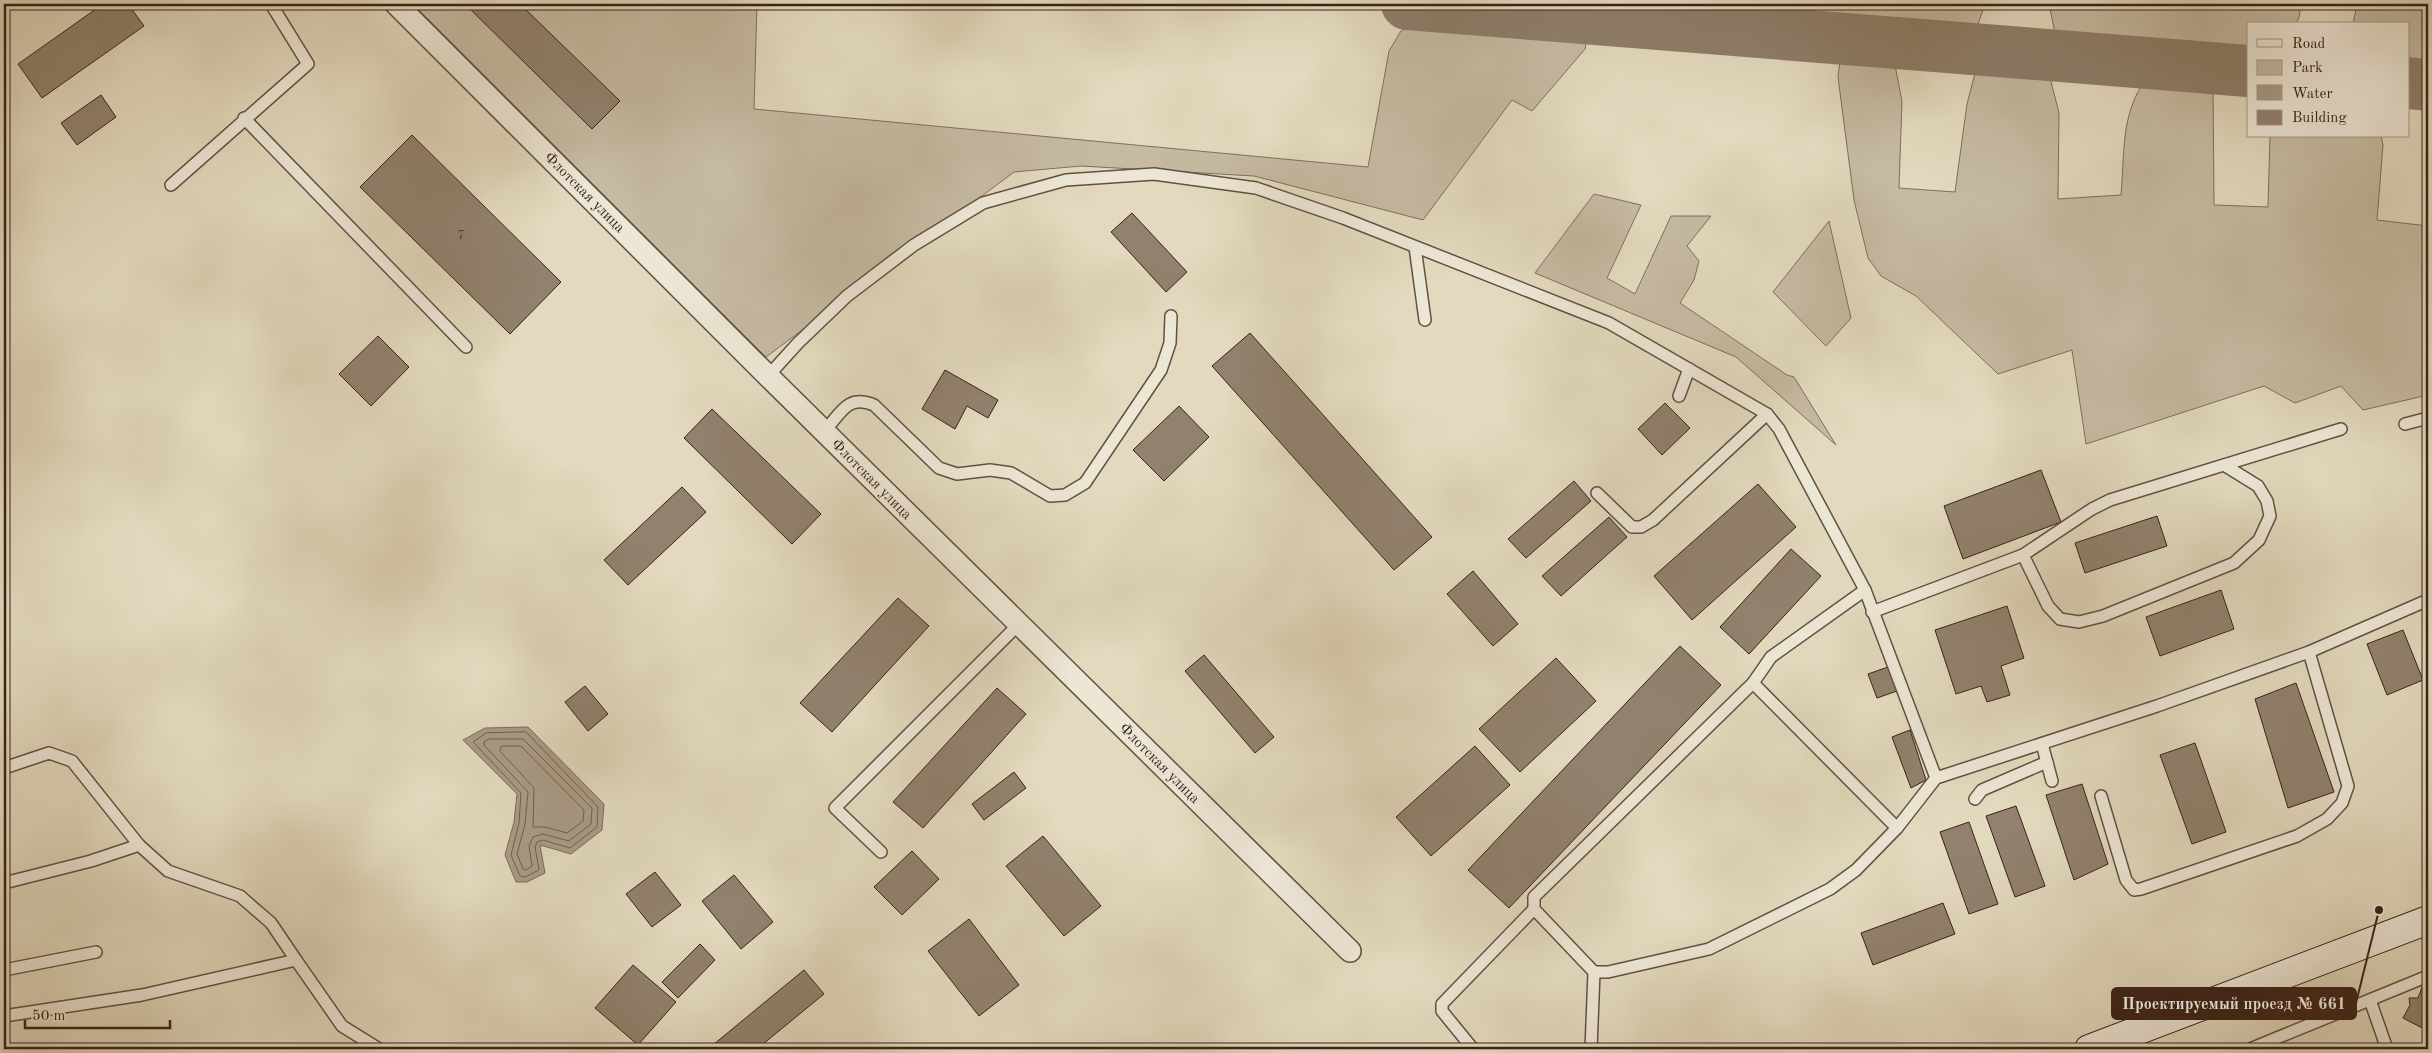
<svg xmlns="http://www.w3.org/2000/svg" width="2432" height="1053" font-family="'Old Standard TT',serif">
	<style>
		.green { fill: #c5baa2; stroke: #7f6e5d }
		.water { fill: #a99b86; stroke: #7c6b5a }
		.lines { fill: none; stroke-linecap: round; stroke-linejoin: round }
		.shore { stroke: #715e4f; stroke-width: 1 }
		.taxiway { stroke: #8e7e6b; stroke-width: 52 }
		.building { fill: #91816e; stroke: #392218 }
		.lane-casing { stroke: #635042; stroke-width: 14 }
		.street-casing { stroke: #635042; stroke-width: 24 }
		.secondary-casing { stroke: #392218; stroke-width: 30 }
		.lane { stroke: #ece6d5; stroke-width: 11 }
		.street { stroke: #ece6d5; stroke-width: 21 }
		.secondary { stroke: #ece6d5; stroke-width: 28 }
		.labels { text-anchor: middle; stroke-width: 4; stroke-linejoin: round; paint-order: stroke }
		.number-label { font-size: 12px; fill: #4f3a2e }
		.street-label { font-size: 15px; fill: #392218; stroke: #ece6d5 }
		.leader { fill: none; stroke: #392218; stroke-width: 2 }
		.callout-dot { fill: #392218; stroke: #ece6d5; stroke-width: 2 }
		.callout { fill: #392218; stroke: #392218; stroke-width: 2 }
		.callout-label { font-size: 16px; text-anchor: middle; font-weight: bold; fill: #fff }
	</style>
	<rect width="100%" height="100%" fill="#e2d9be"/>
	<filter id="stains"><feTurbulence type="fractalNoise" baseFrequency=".004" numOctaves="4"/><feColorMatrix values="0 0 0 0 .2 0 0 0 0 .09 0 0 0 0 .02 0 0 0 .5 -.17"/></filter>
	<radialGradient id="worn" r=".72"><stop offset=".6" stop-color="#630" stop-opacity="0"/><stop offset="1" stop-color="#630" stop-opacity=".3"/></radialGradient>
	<g class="green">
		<path d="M 413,4 L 757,4 L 754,109 L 1368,167 L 1389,51 L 1401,31 L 1418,21 L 1581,34 L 1587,40 L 1585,49 L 1532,111 L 1512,100 L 1423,220 L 1254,176 L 1081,166 L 1014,172 L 766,357 Z"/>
		<path d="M 1767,4 L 1985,4 L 1977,27 L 1770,9 Z"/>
		<path d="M 2049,4 L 2301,4 L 2299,18 L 2295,24 L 2248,24 L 2248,48 L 2055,33 Z"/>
		<path d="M 2357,4 L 2428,4 L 2428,62 L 2408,60 L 2408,24 L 2353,24 Z"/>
		<path d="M 1855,55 L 1894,60 L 1902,101 L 1899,188 L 1955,192 L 1967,104 L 1977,66 L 2048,70 L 2059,113 L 2058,199 L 2121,195 C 2125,153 2120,115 2146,79 L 2213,85 L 2214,205 L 2268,207 L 2270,136 L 2381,136 L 2383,145 L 2377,220 L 2428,226 L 2428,395 L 2363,410 L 2341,386 L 2295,403 L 2264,386 L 2086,444 L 2072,350 L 1998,374 L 1916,296 L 1881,276 L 1868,258 L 1854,200 L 1838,77 L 1840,60 Z"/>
		<path d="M 1594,194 L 1641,205 L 1607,278 L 1635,294 L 1671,216 L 1711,216 L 1687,246 L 1699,261 L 1694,280 L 1680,303 L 1787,375 L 1794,377 L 1836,445 L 1736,357 L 1535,273 Z"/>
		<path d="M 1829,221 L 1851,318 L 1826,346 L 1773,292 Z"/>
	</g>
	<path class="water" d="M 528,727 L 604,804 L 602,830 L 571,854 L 540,845 L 545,873 L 527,882 L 516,882 L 505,855 L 514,822 L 517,794 L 463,740 L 485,728 Z"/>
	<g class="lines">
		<g class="shore">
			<path d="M 526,732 L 598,807 L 597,827 L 570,848 L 543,840 L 537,842 L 535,847 L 539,870 L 525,877 L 520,876 L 511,855 L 519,823 L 521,793 L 473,742 L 486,733 Z"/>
			<path d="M 489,739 L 523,739 L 592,808 L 591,824 L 569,841 L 543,834 L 533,837 L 529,846 L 532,866 L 526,870 L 523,869 L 517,854 L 525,824 L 528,792 L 484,745 L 484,742 Z"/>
			<path d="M 502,746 L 521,746 L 584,810 L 583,821 L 567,833 L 545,827 L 533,827 L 534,788 L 500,751 Z"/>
		</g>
		<g class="taxiway">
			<path d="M 1407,4 L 2248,71"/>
			<path d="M 2408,83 L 2428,85"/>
		</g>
	</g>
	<g class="building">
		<path d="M 103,4 L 128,4 L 144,26 L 42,98 L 18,64 Z"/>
		<path d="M 465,4 L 520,4 L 620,101 L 592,129 Z"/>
		<path d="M 101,95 L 116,117 L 77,145 L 61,123 Z"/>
		<path d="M 412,135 L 561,282 L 510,334 L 360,187 Z"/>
		<path d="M 1132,213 L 1187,272 L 1166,292 L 1111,232 Z"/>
		<path d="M 1250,333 L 1432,537 L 1394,570 L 1212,366 Z"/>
		<path d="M 378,336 L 409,367 L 371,406 L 339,374 Z"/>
		<path d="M 945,370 L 998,400 L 988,418 L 967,406 L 955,429 L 922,409 Z"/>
		<path d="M 1665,403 L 1690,428 L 1662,455 L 1638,429 Z"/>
		<path d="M 1179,406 L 1209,437 L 1164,481 L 1133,450 Z"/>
		<path d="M 712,409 L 821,514 L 792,544 L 684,438 Z"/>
		<path d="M 2041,470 L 2061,522 L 1963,559 L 1944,506 Z"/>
		<path d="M 1574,481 L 1591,501 L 1526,558 L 1508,539 Z"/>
		<path d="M 1758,484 L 1796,527 L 1692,620 L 1654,576 Z"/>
		<path d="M 682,487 L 706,512 L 628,585 L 604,560 Z"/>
		<path d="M 2157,516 L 2167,546 L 2085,573 L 2075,543 Z"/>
		<path d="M 1609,517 L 1627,537 L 1561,596 L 1542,576 Z"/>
		<path d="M 1791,549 L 1821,576 L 1749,654 L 1720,627 Z"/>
		<path d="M 1473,571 L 1518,624 L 1493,646 L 1447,594 Z"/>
		<path d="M 2221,590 L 2234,629 L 2160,656 L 2146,617 Z"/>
		<path d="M 898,598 L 929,626 L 832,732 L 800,703 Z"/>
		<path d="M 2007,606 L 2024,658 L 2001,666 L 2010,695 L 1987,702 L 1981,686 L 1956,694 L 1935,630 Z"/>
		<path d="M 2403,630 L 2423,680 L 2387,695 L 2367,644 Z"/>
		<path d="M 1680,646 L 1721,685 L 1509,908 L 1468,870 Z"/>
		<path d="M 1204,655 L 1274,737 L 1255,753 L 1185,671 Z"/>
		<path d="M 1556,658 L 1596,701 L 1520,772 L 1479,729 Z"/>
		<path d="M 1888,667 L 1897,691 L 1877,698 L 1868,674 Z"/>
		<path d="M 2296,683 L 2334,792 L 2288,808 L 2255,699 Z"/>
		<path d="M 585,686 L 608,714 L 588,731 L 565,702 Z"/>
		<path d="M 997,688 L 1026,714 L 923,828 L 893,802 Z"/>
		<path d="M 1910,730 L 1926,780 L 1911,788 L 1892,737 Z"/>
		<path d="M 2195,743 L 2226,832 L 2192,844 L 2160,755 Z"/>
		<path d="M 1475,746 L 1510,785 L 1431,856 L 1396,817 Z"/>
		<path d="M 1014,772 L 1026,788 L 984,820 L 972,804 Z"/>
		<path d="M 2082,784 L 2108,864 L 2074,880 L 2046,795 Z"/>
		<path d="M 2016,806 L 2045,886 L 2015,897 L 1986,816 Z"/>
		<path d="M 1969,822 L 1998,904 L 1969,914 L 1940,832 Z"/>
		<path d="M 1043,836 L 1101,906 L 1064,936 L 1006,866 Z"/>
		<path d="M 912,851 L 939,879 L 902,915 L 874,887 Z"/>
		<path d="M 655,872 L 681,905 L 652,927 L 626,894 Z"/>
		<path d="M 734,875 L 773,922 L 741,949 L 702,901 Z"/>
		<path d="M 1943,903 L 1955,934 L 1873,965 L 1861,933 Z"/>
		<path d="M 969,919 L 1019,985 L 979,1016 L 928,951 Z"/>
		<path d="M 700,944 L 715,960 L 678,998 L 662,982 Z"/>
		<path d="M 633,965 L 676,1002 L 638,1045 L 595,1008 Z"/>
		<path d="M 804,970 L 824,994 L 757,1049 L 708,1049 Z"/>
		<path d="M 2428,983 L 2428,1031 L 2403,1018 L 2410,1005 L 2409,998 L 2418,998 L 2423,985 Z"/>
	</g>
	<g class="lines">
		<defs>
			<g id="lane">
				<path d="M 244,118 L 466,347"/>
				<path d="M 171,185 L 308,64 L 271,4"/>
				<path d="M 1415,247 L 1425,320"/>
				<path d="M 768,376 L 798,343 L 847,296 L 914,245 L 983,203 L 1066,180 L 1154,174 L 1256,188 L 1343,218 L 1609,323 L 1767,414 L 1779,429 L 1865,590 L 1936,778"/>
				<path d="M 1679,396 L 1689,369"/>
				<path d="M 2405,424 L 2428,418"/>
				<path d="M 824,432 C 841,413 847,394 874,405 L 939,468 L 957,474 L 990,470 L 1011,473 L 1050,496 L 1065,495 L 1085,483 L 1161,370 L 1170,343 L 1171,316"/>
				<path d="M 1597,493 L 1632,527 L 1641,527 L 1653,520 L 1767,414"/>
				<path d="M 2023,555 L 2048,606 L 2060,619 L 2079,622 L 2103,616 L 2234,563 L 2259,540 L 2270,516 L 2267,501 L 2258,486 L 2224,465"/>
				<path d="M 1865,590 L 1771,657 L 1753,683 L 1534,897 L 1534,909 L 1594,972 L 1608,972 L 1709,949 L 1830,889 L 1856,870 L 1897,828 L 1936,778 L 2157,706 L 2309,652 L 2428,600"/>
				<path d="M 1872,612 L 2023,555 L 2092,509 L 2110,500 L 2341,429"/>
				<path d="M 1753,683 L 1897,828"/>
				<path d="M 2042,744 L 2052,781"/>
				<path d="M 4,768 L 49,753 L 72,761 L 139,845 L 168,871 L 240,896 L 271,923 L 296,960"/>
				<path d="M 2101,796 L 2126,880 L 2134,890 L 2141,889 L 2297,836 L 2327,819 L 2342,803 L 2348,786 L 2309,652"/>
				<path d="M 1975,799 L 1982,790 L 2047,762"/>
				<path d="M 881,852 L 835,808 L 1019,624"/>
				<path d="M 4,883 L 91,861 L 139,845"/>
				<path d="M 4,970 L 96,952"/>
				<path d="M 2370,1000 L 2387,1049"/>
				<path d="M 4,1016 L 142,995 L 296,960 L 342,1026 L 379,1049"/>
				<path d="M 1473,1049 L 1442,1011 L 1442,1004 L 1534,909"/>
				<path d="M 1591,1049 L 1594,972"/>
				<path d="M 2250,1049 L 2428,976"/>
			</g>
			<path id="street" d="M 396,4 L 768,376 L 1350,951"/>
			<path id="secondary" d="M 2089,1049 L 2428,920"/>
		</defs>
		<use href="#lane" class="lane-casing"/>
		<use href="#street" class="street-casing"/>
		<use href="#secondary" class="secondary-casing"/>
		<use href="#lane" class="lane"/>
		<use href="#street" class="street"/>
		<use href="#secondary" class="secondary"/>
	</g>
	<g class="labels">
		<g class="number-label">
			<text x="461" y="239">7</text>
		</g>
		<g class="street-label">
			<text transform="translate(585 192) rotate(45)" y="5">Флотская улица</text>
			<text transform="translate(872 479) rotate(45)" y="5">Флотская улица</text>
			<text transform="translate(1160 763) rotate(45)" y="5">Флотская улица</text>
		</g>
	</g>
	<path class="leader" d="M2379 910L2356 1003"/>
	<circle class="callout-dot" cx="2379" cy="910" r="5"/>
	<rect class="callout" x="2112" y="988" width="244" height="31" rx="5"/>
	<g class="callout-label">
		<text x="2234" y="1009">Проектируемый проезд № 661</text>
	</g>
	<rect width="2432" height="1053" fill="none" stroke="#e2d9be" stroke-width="20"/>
	<rect x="5" y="5" width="2422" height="1043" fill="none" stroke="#392218" stroke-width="2.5"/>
	<rect x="10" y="10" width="2412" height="1033" fill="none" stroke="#392218"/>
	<rect x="2247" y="22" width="162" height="115" fill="#ece6d5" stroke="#a49889"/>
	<rect x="2257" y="39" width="25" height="8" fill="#ece6d5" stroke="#a49889"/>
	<text x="2292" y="48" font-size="15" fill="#392218">Road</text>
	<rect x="2257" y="60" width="25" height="15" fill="#c5baa2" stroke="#a49889"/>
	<text x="2292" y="72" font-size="15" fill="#392218">Park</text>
	<rect x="2257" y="85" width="25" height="15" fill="#a99b86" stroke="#a49889"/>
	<text x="2292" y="98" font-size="15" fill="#392218">Water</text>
	<rect x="2257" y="110" width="25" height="15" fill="#91816e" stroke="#a49889"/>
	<text x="2292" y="122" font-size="15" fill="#392218">Building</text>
	<path d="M25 1020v8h145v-8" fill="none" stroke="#392218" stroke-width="2.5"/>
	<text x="32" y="1020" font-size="15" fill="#392218" stroke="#ece6d5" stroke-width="4" paint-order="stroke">50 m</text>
	<rect width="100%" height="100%" filter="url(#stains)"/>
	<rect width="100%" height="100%" fill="url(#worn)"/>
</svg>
